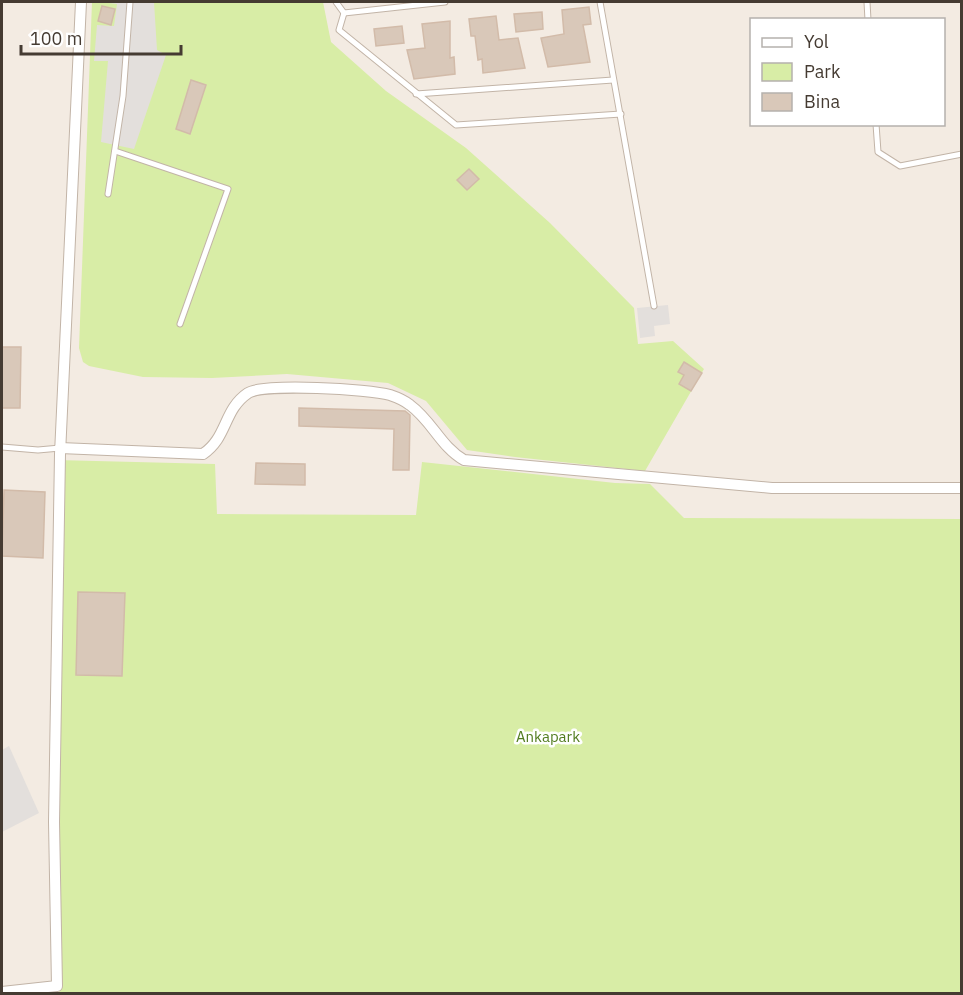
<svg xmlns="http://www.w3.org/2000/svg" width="963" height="995" font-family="'IBM Plex Sans',sans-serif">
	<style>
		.green { fill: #d8eda6 }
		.parking { fill: #e3dfdc }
		.building { fill: #d9c8b9; stroke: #d2bba9; stroke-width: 1.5 }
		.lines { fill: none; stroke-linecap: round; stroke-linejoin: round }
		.lane-casing { stroke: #c2b4a7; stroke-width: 7 }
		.street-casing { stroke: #c2b4a7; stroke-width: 12 }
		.lane { stroke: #fff; stroke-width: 5 }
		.street { stroke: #fff; stroke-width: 10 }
		.labels { text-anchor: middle; stroke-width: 5; stroke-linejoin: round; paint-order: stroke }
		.park-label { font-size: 15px; fill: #527d20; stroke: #fff }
	</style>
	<rect width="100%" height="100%" fill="#f3ebe2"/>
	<g class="green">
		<path d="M 92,2 L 323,2 L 331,42 L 386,91 L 466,148 L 550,223 L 634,308 L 638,344 L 673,341 L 704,369 L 645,471 L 515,457 L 467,450 L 426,401 L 388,383 L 287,374 L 212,378 L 143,377 L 89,366 L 83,362 L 79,348 Z"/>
		<path d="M 56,460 L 215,464 L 217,514 L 416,515 L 422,462 L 615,483 L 650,484 L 684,518 L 961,519 L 961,993 L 59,993 L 62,959 L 54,634 Z"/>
	</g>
	<g class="parking">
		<path d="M 101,2 L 154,2 L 157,50 L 166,55 L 134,149 L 101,142 L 108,61 L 94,61 L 97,25 L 114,26 L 117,4 Z"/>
		<path d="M 668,305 L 670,324 L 654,326 L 655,336 L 640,338 L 637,308 Z"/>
		<path d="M 9,746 L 39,813 L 2,832 L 2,750 Z"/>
	</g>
	<g class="building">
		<path d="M 102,6 L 115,9 L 111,25 L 98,21 Z"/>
		<path d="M 589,7 L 591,24 L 583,25 L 590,62 L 548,67 L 541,38 L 564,34 L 562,10 Z"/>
		<path d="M 542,12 L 543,29 L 516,32 L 514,14 Z"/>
		<path d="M 496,16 L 499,40 L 518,38 L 525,68 L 483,73 L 482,59 L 478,60 L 475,36 L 471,36 L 469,19 Z"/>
		<path d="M 450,21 L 450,58 L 454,57 L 455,74 L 414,79 L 407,50 L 425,48 L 422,24 Z"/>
		<path d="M 402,26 L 404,43 L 376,46 L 374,29 Z"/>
		<path d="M 191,80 L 206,85 L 190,134 L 176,129 Z"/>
		<path d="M 469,169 L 479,179 L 467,190 L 457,180 Z"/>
		<path d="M 2,347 L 21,347 L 20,408 L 2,408 Z"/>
		<path d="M 684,362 L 702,373 L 691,391 L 679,384 L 684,375 L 678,372 Z"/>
		<path d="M 299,408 L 405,411 L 410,415 L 409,470 L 393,470 L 394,429 L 299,426 Z"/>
		<path d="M 256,463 L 305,464 L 305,485 L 255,484 Z"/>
		<path d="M 4,490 L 45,492 L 43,558 L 2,556 Z"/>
		<path d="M 78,592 L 125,593 L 122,676 L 76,675 Z"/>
	</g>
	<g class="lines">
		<defs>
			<g id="lane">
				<path d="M 336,2 L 344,13"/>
				<path d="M 600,2 L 654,306"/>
				<path d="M 867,2 L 868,20"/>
				<path d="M 344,13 L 339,30 L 456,125 L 621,114"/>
				<path d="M 344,13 L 445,2"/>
				<path d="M 416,94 L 613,80"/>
				<path d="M 876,124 L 878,152 L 900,166 L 962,154"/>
				<path d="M 115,151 L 228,189 L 180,324"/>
				<path d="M 108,194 L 123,96 L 130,2"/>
				<path d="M 2,447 L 38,450 L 60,448"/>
			</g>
			<g id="street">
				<path d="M 60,448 L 203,454 C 228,437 223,410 248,393 C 264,383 369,389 390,395 C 396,397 405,401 410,405 C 432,421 441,447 464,460 L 772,488 L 962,488"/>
				<path d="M 2,992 L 57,986 L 54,822 L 60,454 L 81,2"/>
			</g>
		</defs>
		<use href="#lane" class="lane-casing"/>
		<use href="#street" class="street-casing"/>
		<use href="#lane" class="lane"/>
		<use href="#street" class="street"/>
	</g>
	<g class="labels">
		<g class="park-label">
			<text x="548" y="742">Ankapark</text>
		</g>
	</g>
	<rect width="963" height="995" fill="none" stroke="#453b32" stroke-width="6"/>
	<rect x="750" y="18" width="195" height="108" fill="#ffffff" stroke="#b5b1ad" stroke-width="1.5"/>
	<rect x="762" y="38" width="30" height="9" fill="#ffffff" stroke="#b5b1ad" stroke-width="1.5"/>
	<text x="804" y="48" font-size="18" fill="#453b32">Yol</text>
	<rect x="762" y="63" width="30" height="18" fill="#d8eda6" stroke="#b5b1ad" stroke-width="1.5"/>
	<text x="804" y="78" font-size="18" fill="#453b32">Park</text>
	<rect x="762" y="93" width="30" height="18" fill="#d9c8b9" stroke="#b5b1ad" stroke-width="1.5"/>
	<text x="804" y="108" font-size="18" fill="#453b32">Bina</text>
	<path d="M21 45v9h160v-9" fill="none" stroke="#453b32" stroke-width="3"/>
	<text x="30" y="45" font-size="18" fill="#453b32" stroke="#ffffff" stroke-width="4.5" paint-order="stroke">100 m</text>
</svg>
